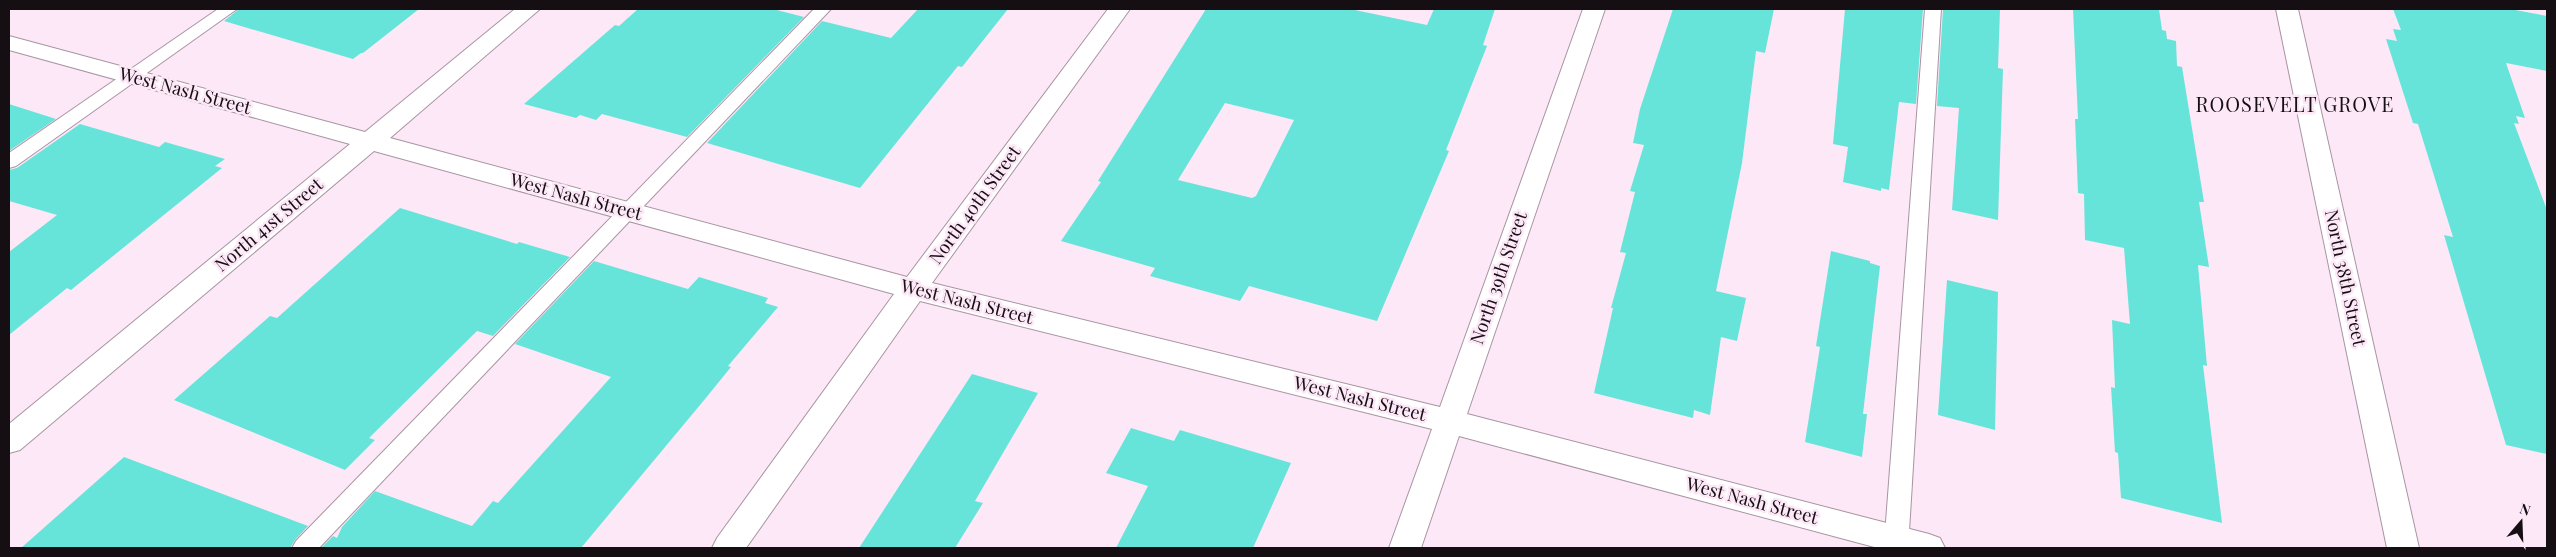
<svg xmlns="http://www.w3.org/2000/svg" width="2556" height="557" font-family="'Playfair Display',serif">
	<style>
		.building { fill: #67e4da; fill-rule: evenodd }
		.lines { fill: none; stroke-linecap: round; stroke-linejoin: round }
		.lane-casing { stroke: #a894a2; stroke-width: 2 }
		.street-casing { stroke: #a894a2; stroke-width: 2 }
		.lane { fill: #fff; fill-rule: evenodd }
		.street { fill: #fff; fill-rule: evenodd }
		.labels { text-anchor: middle; stroke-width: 5; stroke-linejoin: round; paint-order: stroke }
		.street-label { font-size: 18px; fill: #150e13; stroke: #fde8f7 }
		.quarter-label { font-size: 20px; letter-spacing: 1px; fill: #150e13; stroke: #fde8f7 }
	</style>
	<rect width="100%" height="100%" fill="#fde8f7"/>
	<g class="building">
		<path d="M 239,9 L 419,9 L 363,53 L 361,53 L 353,59 L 224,21 Z"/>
		<path d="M 638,9 L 773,9 L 804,17 L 687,137 L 602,114 L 596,120 L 580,115 L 576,118 L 524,104 L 615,25 L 619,26 Z"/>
		<path d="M 918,9 L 1008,9 L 962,67 L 958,66 L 860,188 L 707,143 L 822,21 L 891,38 Z"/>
		<path d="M 1206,9 L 1350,9 L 1427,25 L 1434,9 L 1495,9 L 1483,45 L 1487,46 L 1446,150 L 1449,151 L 1377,321 L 1249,286 L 1240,301 L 1150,276 L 1155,268 L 1061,241 L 1101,182 L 1098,181 ZM 1225,103 L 1294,120 L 1256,196 L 1252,198 L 1178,180 Z"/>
		<path d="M 1673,9 L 1774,9 L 1765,53 L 1756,51 L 1742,163 L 1716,291 L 1746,298 L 1737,341 L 1721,337 L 1710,415 L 1694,410 L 1693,418 L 1594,393 L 1613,308 L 1611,308 L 1626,253 L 1620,252 L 1635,192 L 1630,191 L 1644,145 L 1633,143 L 1640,109 Z"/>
		<path d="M 1845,9 L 1923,9 L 1916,104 L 1899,102 L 1889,190 L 1881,188 L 1881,191 L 1843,182 L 1848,147 L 1833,144 Z"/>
		<path d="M 1943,9 L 2000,9 L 1998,68 L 2003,69 L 1998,220 L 1952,210 L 1959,108 L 1937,106 Z"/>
		<path d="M 2073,9 L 2159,9 L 2162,30 L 2166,31 L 2167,39 L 2176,41 L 2177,66 L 2182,67 L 2204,202 L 2199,202 L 2209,267 L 2198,265 L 2207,366 L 2203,365 L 2222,523 L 2121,498 L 2118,453 L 2115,452 L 2111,387 L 2115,388 L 2112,320 L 2130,324 L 2124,248 L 2085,240 L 2084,194 L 2078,193 L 2077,168 L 2075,119 L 2078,119 Z"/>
		<path d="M 2393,9 L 2510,9 L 2547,16 L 2547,71 L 2506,63 L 2525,118 L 2516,116 L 2519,124 L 2514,123 L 2547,210 L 2547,454 L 2506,445 L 2444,235 L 2453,237 L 2418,124 L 2413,123 L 2386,39 L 2397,41 L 2393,29 L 2401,30 Z"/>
		<path d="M 9,104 L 56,119 L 9,151 Z"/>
		<path d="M 80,124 L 159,147 L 165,142 L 225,159 L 215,166 L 222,168 L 71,290 L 67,288 L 9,335 L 9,252 L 57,215 L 9,201 L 9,170 L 17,168 Z"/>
		<path d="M 400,208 L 517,244 L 519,242 L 570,257 L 493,336 L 477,331 L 369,438 L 375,440 L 345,470 L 174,400 L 270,316 L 277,318 Z"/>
		<path d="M 1831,251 L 1870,261 L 1870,263 L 1880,266 L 1863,414 L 1867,414 L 1862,457 L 1805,442 L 1820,347 L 1816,346 Z"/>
		<path d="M 594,261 L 688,289 L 699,277 L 768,298 L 765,303 L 778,307 L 728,366 L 731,367 L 705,399 L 581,548 L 321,548 L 333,536 L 337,538 L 342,527 L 375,491 L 472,526 L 493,501 L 498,503 L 611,377 L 515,344 Z"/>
		<path d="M 1947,280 L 1998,292 L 1995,430 L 1938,415 Z"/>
		<path d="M 972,374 L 1038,393 L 975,501 L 983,503 L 955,548 L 859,548 Z"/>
		<path d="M 1131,428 L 1174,441 L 1180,430 L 1291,463 L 1253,548 L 1116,548 L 1148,486 L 1106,473 Z"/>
		<path d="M 124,457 L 308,526 L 295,540 L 290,548 L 21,548 Z"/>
	</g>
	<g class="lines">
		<defs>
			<g id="lane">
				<path d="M 218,9 L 237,9 L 16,166 L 9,168 L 9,153 Z"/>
				<path d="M 814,9 L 831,9 L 319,548 L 292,548 L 296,541 Z"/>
				<path d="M 1925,9 L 1941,9 L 1908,548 L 1884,548 Z"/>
			</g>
			<g id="street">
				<path d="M 515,9 L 540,9 L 390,138 L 907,277 L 1108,9 L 1130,9 L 932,283 L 1440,407 L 1583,9 L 1605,9 L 1467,414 L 1929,534 L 1940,538 L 1945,548 L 1878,548 L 1459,436 L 1421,548 L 1389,548 L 1432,429 L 920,301 L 746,548 L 712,548 L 717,538 L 894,294 L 374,151 L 20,450 L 9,453 L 9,424 L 350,144 L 9,50 L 9,36 L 365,132 Z"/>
				<path d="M 2276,9 L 2298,9 L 2419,548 L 2387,548 Z"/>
			</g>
		</defs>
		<use href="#lane" class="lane-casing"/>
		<use href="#street" class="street-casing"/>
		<use href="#lane" class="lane"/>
		<use href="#street" class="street"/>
	</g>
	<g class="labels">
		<g class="street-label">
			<text transform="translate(185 91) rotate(15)" y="6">West Nash Street</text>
			<text transform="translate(576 197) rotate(15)" y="6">West Nash Street</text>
			<text transform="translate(975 205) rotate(-54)" y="6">North 40th Street</text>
			<text transform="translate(269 225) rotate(-40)" y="6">North 41st Street</text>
			<text transform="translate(1499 278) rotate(-71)" y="6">North 39th Street</text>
			<text transform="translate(2345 278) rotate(78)" y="6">North 38th Street</text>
			<text transform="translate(967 302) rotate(14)" y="6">West Nash Street</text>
			<text transform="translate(1360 399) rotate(14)" y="6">West Nash Street</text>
			<text transform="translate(1752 501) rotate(15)" y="6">West Nash Street</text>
		</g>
		<g class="quarter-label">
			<text x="2295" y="112">ROOSEVELT GROVE</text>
		</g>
	</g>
	<rect width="2556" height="557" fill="none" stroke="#150e13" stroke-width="20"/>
	<g transform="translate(2521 522) rotate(19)" stroke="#fde8f7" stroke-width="4" paint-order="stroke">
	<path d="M0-4L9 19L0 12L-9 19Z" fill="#150e13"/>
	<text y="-8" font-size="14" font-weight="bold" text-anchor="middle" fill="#150e13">N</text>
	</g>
</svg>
